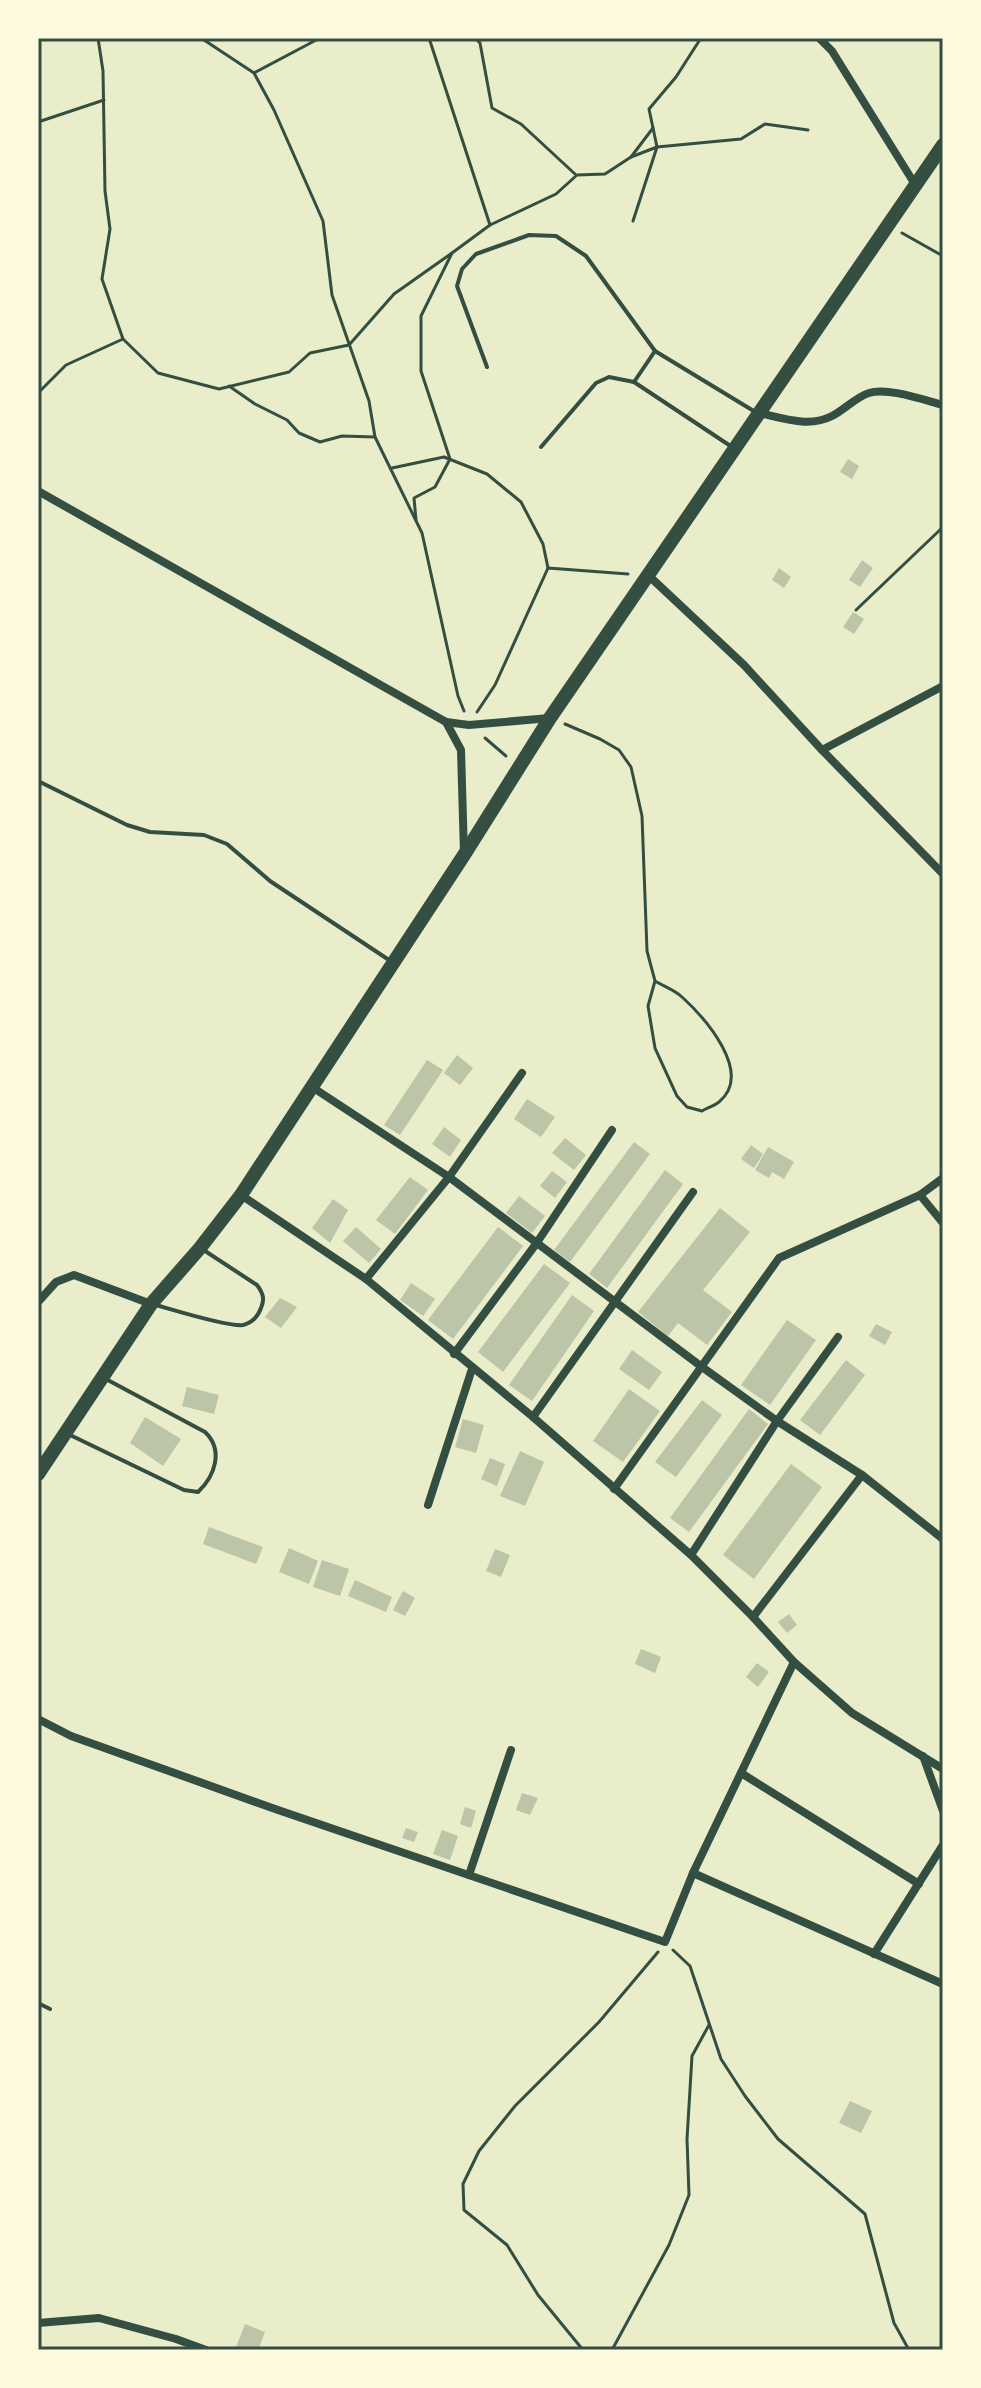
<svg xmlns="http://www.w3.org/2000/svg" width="981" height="2388" font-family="'Fira Sans',sans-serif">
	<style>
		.building { fill: #bcc5a7 }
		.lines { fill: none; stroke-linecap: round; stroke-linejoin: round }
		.path { stroke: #344e41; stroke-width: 3 }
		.service { stroke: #344e41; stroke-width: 4 }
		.minor { stroke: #344e41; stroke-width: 8 }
		.trunk { stroke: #344e41; stroke-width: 14 }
		.neatline { fill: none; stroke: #344e41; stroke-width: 3 }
	</style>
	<rect width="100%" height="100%" fill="#e9edc9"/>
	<g class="building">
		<path d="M 848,459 L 859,466 L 852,479 L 840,472 Z"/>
		<path d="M 862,560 L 873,568 L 860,587 L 849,580 Z"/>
		<path d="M 779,568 L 791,577 L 784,588 L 772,580 Z"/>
		<path d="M 853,612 L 864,619 L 854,634 L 843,627 Z"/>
		<path d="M 457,1055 L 473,1068 L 460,1085 L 444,1073 Z"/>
		<path d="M 427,1060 L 443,1070 L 400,1135 L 384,1125 Z"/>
		<path d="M 527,1099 L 555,1117 L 541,1137 L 514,1119 Z"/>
		<path d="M 444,1127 L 461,1140 L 450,1157 L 432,1144 Z"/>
		<path d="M 565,1138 L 586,1155 L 574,1170 L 552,1153 Z"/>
		<path d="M 634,1142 L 650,1154 L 570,1262 L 554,1250 Z"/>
		<path d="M 751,1145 L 763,1154 L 754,1168 L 741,1159 Z"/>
		<path d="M 768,1147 L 794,1162 L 784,1179 L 772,1172 L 769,1178 L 755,1170 Z"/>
		<path d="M 665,1170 L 683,1184 L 607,1288 L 589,1274 Z"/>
		<path d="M 552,1171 L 567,1182 L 555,1198 L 540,1186 Z"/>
		<path d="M 410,1177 L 428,1190 L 395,1234 L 376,1220 Z"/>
		<path d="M 519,1196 L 545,1216 L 532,1233 L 506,1213 Z"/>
		<path d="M 333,1199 L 348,1210 L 330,1243 L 312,1228 Z"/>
		<path d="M 720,1208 L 750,1232 L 703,1290 L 732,1312 L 707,1345 L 678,1323 L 668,1336 L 638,1312 Z"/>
		<path d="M 356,1227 L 381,1249 L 369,1263 L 343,1241 Z"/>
		<path d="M 498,1227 L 523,1246 L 453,1339 L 428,1320 Z"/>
		<path d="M 544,1264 L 570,1283 L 503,1372 L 478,1352 Z"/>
		<path d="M 411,1283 L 435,1299 L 423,1316 L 400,1300 Z"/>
		<path d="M 572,1295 L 594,1311 L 532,1401 L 509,1385 Z"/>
		<path d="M 280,1298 L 297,1307 L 281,1328 L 265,1317 Z"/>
		<path d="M 787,1320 L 816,1340 L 770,1405 L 741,1385 Z"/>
		<path d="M 876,1324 L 892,1332 L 885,1345 L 869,1336 Z"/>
		<path d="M 632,1350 L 662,1372 L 649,1390 L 619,1369 Z"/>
		<path d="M 846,1360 L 865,1375 L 820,1435 L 800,1420 Z"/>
		<path d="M 187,1387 L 219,1395 L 214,1414 L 182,1406 Z"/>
		<path d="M 629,1389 L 660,1411 L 623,1462 L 593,1441 Z"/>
		<path d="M 702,1400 L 722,1415 L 676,1477 L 655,1462 Z"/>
		<path d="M 749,1409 L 768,1424 L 689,1532 L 670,1518 Z"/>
		<path d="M 145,1417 L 181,1439 L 163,1466 L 130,1443 Z"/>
		<path d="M 463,1419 L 484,1425 L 476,1453 L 455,1447 Z"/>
		<path d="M 520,1451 L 544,1462 L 525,1506 L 500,1496 Z"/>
		<path d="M 490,1458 L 505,1464 L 497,1486 L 481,1479 Z"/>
		<path d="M 791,1464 L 822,1487 L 754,1579 L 723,1555 Z"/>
		<path d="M 209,1527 L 263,1547 L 256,1564 L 203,1544 Z"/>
		<path d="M 289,1548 L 318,1561 L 309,1584 L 279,1572 Z"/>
		<path d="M 495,1549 L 510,1555 L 501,1577 L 486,1571 Z"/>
		<path d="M 322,1560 L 349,1569 L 340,1596 L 313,1587 Z"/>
		<path d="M 355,1580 L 392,1597 L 386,1612 L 348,1596 Z"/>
		<path d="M 403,1591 L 415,1598 L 405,1616 L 393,1610 Z"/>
		<path d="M 789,1614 L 797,1625 L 787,1633 L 778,1622 Z"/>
		<path d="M 641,1649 L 661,1657 L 655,1673 L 635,1664 Z"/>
		<path d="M 757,1663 L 769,1672 L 758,1687 L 746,1677 Z"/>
		<path d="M 522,1793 L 538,1798 L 530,1815 L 516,1810 Z"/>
		<path d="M 465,1807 L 476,1811 L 471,1828 L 460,1824 Z"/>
		<path d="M 406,1828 L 418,1832 L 414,1842 L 402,1838 Z"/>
		<path d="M 442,1830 L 458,1836 L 450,1860 L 433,1854 Z"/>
		<path d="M 850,2101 L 872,2111 L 861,2133 L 839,2123 Z"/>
		<path d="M 245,2324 L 265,2332 L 258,2350 L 235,2350 Z"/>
	</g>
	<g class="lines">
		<g class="path">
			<path d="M 98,38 L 103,71 L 105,191 L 110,229 L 102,279 L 123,339 L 158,373 L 219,389 L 289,372 L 310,353 L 349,345 L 394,294 L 452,253 L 421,316 L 421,371 L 450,459 L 435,487 L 414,498 L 416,520"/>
			<path d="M 201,38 L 254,73 L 274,110 L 323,221 L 332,295 L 369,401 L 375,437 L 422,533 L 458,696 L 464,711"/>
			<path d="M 429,38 L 490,225"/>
			<path d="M 475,38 L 480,43 L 492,108 L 521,124 L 575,174"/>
			<path d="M 701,38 L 676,77 L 649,109 L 657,147 L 741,139 L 765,124 L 808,130"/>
			<path d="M 254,73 L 320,38"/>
			<path d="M 38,122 L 104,100"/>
			<path d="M 631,157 L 653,128"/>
			<path d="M 902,233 L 943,256"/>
			<path d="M 452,253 L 490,225 L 556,194 L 577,175 L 605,174 L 631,157 L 657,147 L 633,221"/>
			<path d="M 229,386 L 255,404 L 287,420 L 299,433 L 320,442 L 342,436 L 375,437"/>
			<path d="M 38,393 L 66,365 L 123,339"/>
			<path d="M 392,468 L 444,457 L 487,474 L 521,502 L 543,544 L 548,568"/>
			<path d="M 856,610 L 943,527"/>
			<path d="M 477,712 L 495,685 L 548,568 L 628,574"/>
			<path d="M 565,724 L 600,739 L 619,750 L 631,767 L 642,816 L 647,951 L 655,981 L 648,1006 L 655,1048 L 677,1096 L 687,1107 L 702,1111 C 707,1108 714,1106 719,1102 C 754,1073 705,1018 682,997 C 675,990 663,986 655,981"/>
			<path d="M 485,738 L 506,756"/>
			<path d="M 673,1950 L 690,1966 L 721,2059 L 745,2096 L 778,2139 L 865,2214 L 894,2323 L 909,2350"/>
			<path d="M 583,2350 L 538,2295 L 507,2245 L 464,2210 L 463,2184 L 479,2151 L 515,2106 L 599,2022 L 658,1952"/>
			<path d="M 612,2350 L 669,2245 L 689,2195 L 687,2139 L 692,2056 L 709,2025"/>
		</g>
		<g class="service">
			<path d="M 487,367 L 457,286 L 462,269 L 476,254 L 529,235 L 556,236 L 586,256 L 655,351 L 757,413"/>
			<path d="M 634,382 L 655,351"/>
			<path d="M 541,447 L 596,383 L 609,377 L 634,382 L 732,447"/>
			<path d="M 38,781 L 127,825 L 150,832 L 204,835 L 227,844 L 270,881 L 392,962"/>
			<path d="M 156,1305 C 174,1310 228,1327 243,1325 C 252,1323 258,1316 261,1308 C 265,1299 263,1293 257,1285 L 202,1249"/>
			<path d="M 68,1434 L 184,1490 L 198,1492 C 215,1476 224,1450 205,1432 L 104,1378"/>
			<path d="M 38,2003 L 50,2009"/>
		</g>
		<g class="minor">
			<path d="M 819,38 L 832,51 L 916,186"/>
			<path d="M 759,413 C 782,418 809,428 832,416 C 844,410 856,397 869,393 C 887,387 924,400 943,405"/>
			<path d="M 38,491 L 446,722 L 469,725 L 550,718"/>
			<path d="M 648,575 L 744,665 L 822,750 L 943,874"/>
			<path d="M 446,722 L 461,750 L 464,854"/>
			<path d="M 822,750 L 943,686"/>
			<path d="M 312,1087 L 449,1177 L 702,1367 L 777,1421 L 862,1475 L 943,1539"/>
			<path d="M 241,1195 L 366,1279 L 533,1417 L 691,1555 L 753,1617 L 794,1662 L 852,1713 L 943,1769"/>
			<path d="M 920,1195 L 943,1223"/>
			<path d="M 366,1279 L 449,1177 L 522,1073"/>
			<path d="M 38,1302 L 56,1282 L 74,1275 L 151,1304"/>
			<path d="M 454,1354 L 536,1244 L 612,1130"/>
			<path d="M 533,1417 L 693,1192"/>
			<path d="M 614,1489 L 779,1258 L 920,1195 L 943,1178"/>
			<path d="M 428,1505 L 472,1369"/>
			<path d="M 691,1555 L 777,1421 L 838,1337"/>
			<path d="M 753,1617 L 862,1475"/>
			<path d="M 38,1719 L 71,1736 L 278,1810 L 665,1942 L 693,1873 L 794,1662"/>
			<path d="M 923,1756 L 943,1811"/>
			<path d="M 741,1773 L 919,1884"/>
			<path d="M 693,1873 L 943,1984"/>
			<path d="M 469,1875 L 511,1750"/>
			<path d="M 874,1954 L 943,1845"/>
			<path d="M 38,2323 L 99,2318 L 176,2339 L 206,2350"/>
		</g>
		<path class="trunk" d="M 38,1474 L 151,1304 L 200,1248 L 241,1195 L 464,855 L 550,718 L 943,145"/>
	</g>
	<rect width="981" height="2388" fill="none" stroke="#fefae0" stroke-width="80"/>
	<rect x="40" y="40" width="901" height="2308" class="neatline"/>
</svg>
